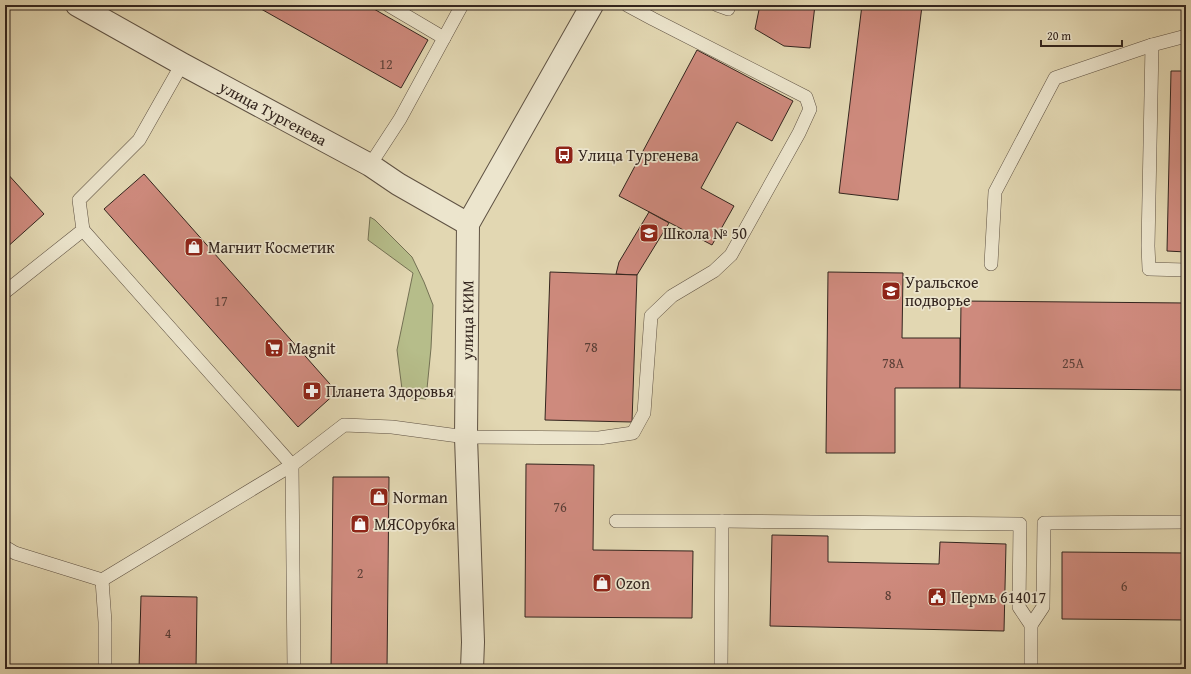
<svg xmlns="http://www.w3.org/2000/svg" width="1191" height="674" font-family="'Gentium Book Plus',serif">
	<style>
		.green { fill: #b6bd8a; stroke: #747154 }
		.building { fill: #ce8a7d; stroke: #33251e }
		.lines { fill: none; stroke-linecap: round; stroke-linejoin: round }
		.service-casing { stroke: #5f5243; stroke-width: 14 }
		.tertiary-casing { stroke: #5f5243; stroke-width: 24 }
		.service { stroke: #ece5cd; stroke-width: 13 }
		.tertiary { stroke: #ece5cd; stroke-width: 22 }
		.labels { text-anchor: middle; stroke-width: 3.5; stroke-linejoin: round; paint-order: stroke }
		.number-label { font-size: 14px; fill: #5a3e36 }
		.street-label { font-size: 16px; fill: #33251e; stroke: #ece5cd }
		.poi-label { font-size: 16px; fill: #33251e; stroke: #ece5cd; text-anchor: start }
	</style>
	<rect width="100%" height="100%" fill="#e2d7b2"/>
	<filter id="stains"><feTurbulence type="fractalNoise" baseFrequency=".005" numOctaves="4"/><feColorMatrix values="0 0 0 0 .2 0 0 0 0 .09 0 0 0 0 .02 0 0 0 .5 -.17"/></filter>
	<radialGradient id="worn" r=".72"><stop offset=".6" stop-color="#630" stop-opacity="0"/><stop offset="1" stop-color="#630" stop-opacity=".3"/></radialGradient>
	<path class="green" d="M 370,217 L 375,220 L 412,257 L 424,282 L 433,305 L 431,348 L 426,399 L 403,397 L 397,350 L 413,273 L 368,240 Z"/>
	<g class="building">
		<path d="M 254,5 L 367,5 L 428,40 L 401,88 Z"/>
		<path d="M 760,5 L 815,5 L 810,48 L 784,46 L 755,29 Z"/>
		<path d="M 862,5 L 911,5 L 922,6 L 898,200 L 839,193 Z"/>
		<path d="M 697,50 L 793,101 L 772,141 L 737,122 L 701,188 L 734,206 L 712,245 L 619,196 Z"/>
		<path d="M 1171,71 L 1186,71 L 1186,252 L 1167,251 Z"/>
		<path d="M 5,171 L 44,214 L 5,249 Z"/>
		<path d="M 144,174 L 337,392 L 298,427 L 104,209 Z"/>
		<path d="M 649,212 L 669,223 L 637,275 L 616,274 L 619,262 Z"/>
		<path d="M 550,272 L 637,275 L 632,422 L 545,420 Z"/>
		<path d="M 828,272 L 903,273 L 902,338 L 960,338 L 960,388 L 895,388 L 895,453 L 826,453 Z"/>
		<path d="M 961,301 L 1186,303 L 1186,390 L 960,388 Z"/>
		<path d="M 526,464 L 594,465 L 593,550 L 693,551 L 692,618 L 525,617 Z"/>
		<path d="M 333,477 L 389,477 L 387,669 L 331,669 Z"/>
		<path d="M 772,535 L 828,536 L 828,562 L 939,564 L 940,542 L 1006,544 L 1004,631 L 770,626 Z"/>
		<path d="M 1062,552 L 1186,553 L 1186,620 L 1062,619 Z"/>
		<path d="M 141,596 L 197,597 L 196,669 L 139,669 Z"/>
	</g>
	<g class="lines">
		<defs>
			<g id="service">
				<path d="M 388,5 L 444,38"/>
				<path d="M 717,5 L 728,9"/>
				<path d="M 1186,36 L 1152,45 L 1148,246 L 1149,269 L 1186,270"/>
				<path d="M 370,165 L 400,119 L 462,5"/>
				<path d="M 83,230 L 292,465 L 294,669"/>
				<path d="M 991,264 L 995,192 L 1055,78 L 1152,45"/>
				<path d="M 5,292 L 83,230 L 79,200 L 139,140 L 182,64"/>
				<path d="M 616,521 L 722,521 L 1020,524 L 1019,607 L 1031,625 L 1031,669"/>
				<path d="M 5,547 L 15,553 L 102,580 L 292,465 L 344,425 L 392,427 L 466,437 L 599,438 L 633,433 L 644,413 L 651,316 L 672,296 L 714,271 L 731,255 L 799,133 L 810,109 L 806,97 L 653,19 L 627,5"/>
				<path d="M 102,580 L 105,622 L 105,669"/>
				<path d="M 1031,625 L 1043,607 L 1044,523 L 1186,522"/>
				<path d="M 721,669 L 722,521"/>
			</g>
			<g id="tertiary">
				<path id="s1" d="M 77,5 L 182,64 L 370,165 L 398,184 L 468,224"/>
				<path id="s2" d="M 472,669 L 473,642 L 466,437 L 468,224 L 592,5"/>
			</g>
		</defs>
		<use href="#service" class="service-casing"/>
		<use href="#tertiary" class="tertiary-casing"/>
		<use href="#service" class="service"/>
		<use href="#tertiary" class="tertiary"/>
	</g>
	<defs>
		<symbol id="bus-square" viewBox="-11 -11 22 22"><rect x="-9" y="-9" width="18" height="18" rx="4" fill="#8f2418" stroke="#ece5cd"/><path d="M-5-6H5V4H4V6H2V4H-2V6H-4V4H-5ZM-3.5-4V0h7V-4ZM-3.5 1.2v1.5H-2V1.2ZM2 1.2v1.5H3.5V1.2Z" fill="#fff"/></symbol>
		<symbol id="school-square" viewBox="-11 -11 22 22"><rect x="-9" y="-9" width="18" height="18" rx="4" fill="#8f2418" stroke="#ece5cd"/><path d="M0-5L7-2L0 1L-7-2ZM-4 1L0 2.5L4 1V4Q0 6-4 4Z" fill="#fff"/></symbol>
		<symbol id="shop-square" viewBox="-11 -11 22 22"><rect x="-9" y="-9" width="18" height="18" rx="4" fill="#8f2418" stroke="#ece5cd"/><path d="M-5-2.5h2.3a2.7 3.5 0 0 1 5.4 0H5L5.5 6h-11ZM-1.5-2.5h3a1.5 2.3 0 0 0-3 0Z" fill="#fff"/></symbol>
		<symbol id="university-square" viewBox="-11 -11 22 22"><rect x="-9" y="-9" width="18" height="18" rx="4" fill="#8f2418" stroke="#ece5cd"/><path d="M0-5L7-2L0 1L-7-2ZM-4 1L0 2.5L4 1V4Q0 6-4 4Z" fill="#fff"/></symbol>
		<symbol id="supermarket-square" viewBox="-11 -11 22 22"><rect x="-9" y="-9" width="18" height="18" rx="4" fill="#8f2418" stroke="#ece5cd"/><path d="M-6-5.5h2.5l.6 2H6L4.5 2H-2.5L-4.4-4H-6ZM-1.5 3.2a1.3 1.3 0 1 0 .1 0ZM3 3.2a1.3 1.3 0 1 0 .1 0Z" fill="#fff"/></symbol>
		<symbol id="pharmacy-square" viewBox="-11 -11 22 22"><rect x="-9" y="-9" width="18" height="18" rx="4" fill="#8f2418" stroke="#ece5cd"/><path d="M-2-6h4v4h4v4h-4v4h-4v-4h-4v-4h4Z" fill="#fff"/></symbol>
		<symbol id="civic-square" viewBox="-11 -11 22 22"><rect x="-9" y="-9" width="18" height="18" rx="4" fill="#8f2418" stroke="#ece5cd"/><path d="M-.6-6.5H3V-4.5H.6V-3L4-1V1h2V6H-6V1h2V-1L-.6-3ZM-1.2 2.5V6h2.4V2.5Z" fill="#fff"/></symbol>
	</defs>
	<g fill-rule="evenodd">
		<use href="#bus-square" x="553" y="144" width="22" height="22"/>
		<use href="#school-square" x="638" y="222" width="22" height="22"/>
		<use href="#shop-square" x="183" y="236" width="22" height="22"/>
		<use href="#university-square" x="880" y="280" width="22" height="22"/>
		<use href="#supermarket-square" x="263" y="337" width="22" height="22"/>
		<use href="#pharmacy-square" x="301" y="380" width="22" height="22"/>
		<use href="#shop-square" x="368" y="486" width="22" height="22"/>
		<use href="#shop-square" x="349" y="513" width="22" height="22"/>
		<use href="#shop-square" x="591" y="572" width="22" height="22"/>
		<use href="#civic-square" x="926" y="586" width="22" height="22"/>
	</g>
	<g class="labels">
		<g class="number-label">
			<text x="386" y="69">12</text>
			<text x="221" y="306">17</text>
			<text x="591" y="352">78</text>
			<text x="893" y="368">78А</text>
			<text x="1073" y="368">25А</text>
			<text x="560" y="512">76</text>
			<text x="360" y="578">2</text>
			<text x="1124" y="591">6</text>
			<text x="888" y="600">8</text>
			<text x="168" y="638">4</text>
		</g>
		<g class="street-label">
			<text dy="6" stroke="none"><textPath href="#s1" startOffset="224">улица Тургенева</textPath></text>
			<text dy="6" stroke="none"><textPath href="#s2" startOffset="349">улица КИМ</textPath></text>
		</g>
		<g class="poi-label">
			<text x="578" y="161">Улица Тургенева</text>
			<text x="663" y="239">Школа № 50</text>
			<text x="208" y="253">Магнит Косметик</text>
			<text x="905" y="288">Уральское<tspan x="905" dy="18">подворье</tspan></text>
			<text x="288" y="354">Magnit</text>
			<text x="326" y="397">Планета Здоровья</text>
			<text x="393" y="503">Norman</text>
			<text x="374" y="530">МЯСОрубка</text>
			<text x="616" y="589">Ozon</text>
			<text x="951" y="603">Пермь 614017</text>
		</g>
	</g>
	<rect width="1191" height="674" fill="none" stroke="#e2d7b2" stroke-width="20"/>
	<rect x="6" y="6" width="1179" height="662" fill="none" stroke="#33251e" stroke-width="2"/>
	<rect x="10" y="10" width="1171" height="654" fill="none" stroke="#33251e"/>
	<path d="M1041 40v6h81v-6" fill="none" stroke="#33251e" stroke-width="2"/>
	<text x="1047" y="40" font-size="12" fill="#33251e" stroke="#ece5cd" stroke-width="3" paint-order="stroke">20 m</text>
	<rect width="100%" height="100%" filter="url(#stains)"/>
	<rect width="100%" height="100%" fill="url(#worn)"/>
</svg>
